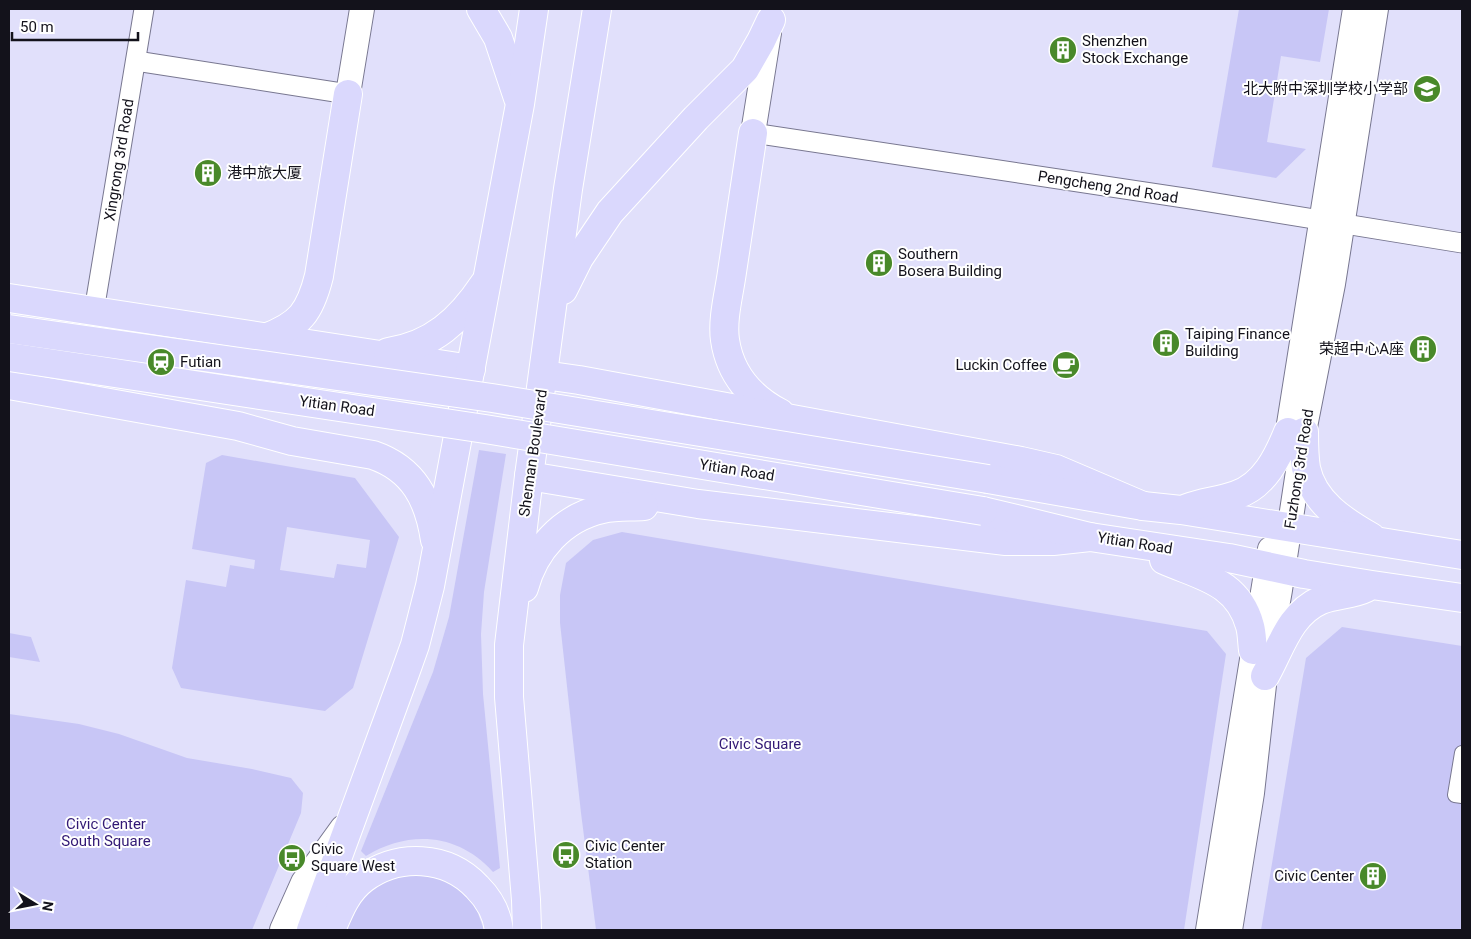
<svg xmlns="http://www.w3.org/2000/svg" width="1471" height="939" font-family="Roboto,'Noto Sans SC',sans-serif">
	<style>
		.green { fill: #c8c6f6; fill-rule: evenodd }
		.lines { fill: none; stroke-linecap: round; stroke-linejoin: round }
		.pedestrian-casing { stroke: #787790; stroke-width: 16 }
		.minor-casing { stroke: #787790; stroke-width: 21 }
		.tertiary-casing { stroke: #787790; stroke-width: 26 }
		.secondary-casing { stroke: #787790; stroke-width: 30 }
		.primary-casing { stroke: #fff; stroke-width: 30 }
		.pedestrian { stroke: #fff; stroke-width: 14 }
		.minor { stroke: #fff; stroke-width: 19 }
		.tertiary { stroke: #fff; stroke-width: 24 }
		.secondary { stroke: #fff; stroke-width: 28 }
		.primary { stroke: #dad8fd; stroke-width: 28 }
		.primary-bridge-casing { stroke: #fff; stroke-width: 30; stroke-linecap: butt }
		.primary-bridge { stroke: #dad8fd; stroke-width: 28 }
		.labels { text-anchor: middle; stroke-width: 4; stroke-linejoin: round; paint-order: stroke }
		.poi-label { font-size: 15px; fill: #13121b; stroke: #fff; text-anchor: start }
		.street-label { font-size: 15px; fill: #13121b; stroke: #fff }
		.park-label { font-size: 15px; fill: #321975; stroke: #fff }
	</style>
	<rect width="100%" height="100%" fill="#e1e0fb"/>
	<g class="green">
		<path d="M 1239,9 L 1329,9 L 1320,62 L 1281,56 L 1267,142 L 1306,149 L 1276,178 L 1212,167 Z"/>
		<path d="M 479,450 L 506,454 L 484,592 L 481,634 L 483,694 L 500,868 L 493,872 C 458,833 409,830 366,856 L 361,851 L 433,672 L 449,617 Z"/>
		<path d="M 222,455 L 355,478 L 399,537 L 353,688 L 325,711 L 181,688 L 172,668 L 186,580 L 226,587 L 230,565 L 254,569 L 255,560 L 192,549 L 206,463 ZM 287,527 L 370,540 L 366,568 L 337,564 L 334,578 L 280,570 Z"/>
		<path d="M 622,532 L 1207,631 L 1226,654 L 1184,930 L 596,930 L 581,813 L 560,623 L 560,595 L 566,563 L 593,540 Z"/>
		<path d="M 1342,627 L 1462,646 L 1462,930 L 1261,930 L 1306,658 Z"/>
		<path d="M 9,633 L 31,637 L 40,662 L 9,657 Z"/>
		<path d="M 9,714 L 79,724 L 119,734 L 187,758 L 252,769 L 291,778 L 303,793 L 301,813 L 252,930 L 9,930 Z"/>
		<path d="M 435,873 L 459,884 L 475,905 L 484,930 L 340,930 L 361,891 L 395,874 Z"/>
	</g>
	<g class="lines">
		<defs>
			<path id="pedestrian" d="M 1462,753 L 1455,795 L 1462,796"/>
			<g id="minor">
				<path d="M 136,61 L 348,94"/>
				<path d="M 753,133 L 1191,199 L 1462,243"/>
				<path d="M 94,311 L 144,9"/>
			</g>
			<g id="tertiary">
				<path d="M 348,94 L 362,9"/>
				<path d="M 753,133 L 769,33"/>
				<path d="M 1289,424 L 1355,9"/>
				<path d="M 1208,930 L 1270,549"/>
				<path d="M 1230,930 L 1252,793 L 1265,676 L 1280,590 L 1304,432 L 1333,284 L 1376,9"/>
			</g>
			<path id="secondary" d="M 284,930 L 305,883 L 344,829"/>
			<g id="primary">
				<path d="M 481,9 L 498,38 L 518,98"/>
				<path d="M 753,133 C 746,179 739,226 732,272 C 729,294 722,319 725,340 C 730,374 751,398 780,413"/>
				<path d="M 563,290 L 579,258 L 610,212 L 696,118 L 745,69 L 761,41 L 771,20"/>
				<path d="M 9,298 L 471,369"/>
				<path d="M 265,338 C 300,325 310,312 319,276 L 348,94"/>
				<path d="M 388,352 C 432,346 460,320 484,284"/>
				<path d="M 544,375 L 579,380 L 1021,461 L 1056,469 L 1143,506"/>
				<path d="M 9,385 L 238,426 L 292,441 L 373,455 C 414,469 429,500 435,540"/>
				<path d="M 1304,432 C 1304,444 1304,456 1306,468 C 1313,502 1343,521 1371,537"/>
				<path d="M 529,476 L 698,504 L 1006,541 L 1053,541 L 1090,537"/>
				<path d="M 988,479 L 1143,506 L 1181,510 L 1462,555"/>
				<path d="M 1187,508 C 1203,502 1220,501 1236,495 C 1264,486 1278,457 1288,432"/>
				<path d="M 983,511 L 1090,537 L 1229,558 L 1304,574 L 1372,585 L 1462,598"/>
				<path d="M 1164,560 C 1200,576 1238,581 1250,626 C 1252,633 1252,642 1253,650"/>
				<path d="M 524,588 C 534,550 562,518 602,509 C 616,506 630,507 644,506"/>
				<path d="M 1265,676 C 1281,648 1289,614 1321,600 C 1336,594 1352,595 1366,588"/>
				<path d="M 311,930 L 404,676 L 415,645 L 430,586 L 520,104 L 534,9"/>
				<path d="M 331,930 C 339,911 346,892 363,879 C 398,853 447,855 477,887 C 489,899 497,913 499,930"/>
				<path d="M 527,930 L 526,900 L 509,697 L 509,645 L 529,476 L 568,189 L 597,9"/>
			</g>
		</defs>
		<use href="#pedestrian" class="pedestrian-casing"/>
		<use href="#minor" class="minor-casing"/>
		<use href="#tertiary" class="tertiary-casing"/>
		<use href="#secondary" class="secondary-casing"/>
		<use href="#primary" class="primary-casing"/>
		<use href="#pedestrian" class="pedestrian"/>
		<use href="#minor" class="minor"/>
		<use href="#tertiary" class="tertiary"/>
		<use href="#secondary" class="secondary"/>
		<use href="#primary" class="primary"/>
		<defs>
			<g id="primary-bridge">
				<path d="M 9,329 L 492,398 L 988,479"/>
				<path d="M 9,357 L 485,429 L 983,511"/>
			</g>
		</defs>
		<use href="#primary-bridge" class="primary-bridge-casing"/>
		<use href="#primary-bridge" class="primary-bridge"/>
	</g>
	<defs>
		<symbol id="building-disc" viewBox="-11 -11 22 22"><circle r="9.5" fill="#49892a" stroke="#fff"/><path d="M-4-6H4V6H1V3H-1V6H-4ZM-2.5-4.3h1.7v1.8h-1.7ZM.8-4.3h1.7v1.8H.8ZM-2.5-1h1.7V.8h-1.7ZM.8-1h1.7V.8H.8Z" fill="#fff"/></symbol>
		<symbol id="school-disc" viewBox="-11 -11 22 22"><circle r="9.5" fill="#49892a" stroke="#fff"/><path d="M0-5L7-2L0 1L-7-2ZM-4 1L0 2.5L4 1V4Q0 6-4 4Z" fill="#fff"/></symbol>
		<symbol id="station-disc" viewBox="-11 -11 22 22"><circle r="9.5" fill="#49892a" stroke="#fff"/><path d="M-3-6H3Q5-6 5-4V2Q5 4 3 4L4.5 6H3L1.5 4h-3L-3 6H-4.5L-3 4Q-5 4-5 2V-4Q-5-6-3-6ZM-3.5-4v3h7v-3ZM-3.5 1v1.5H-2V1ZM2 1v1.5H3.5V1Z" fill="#fff"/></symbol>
		<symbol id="cafe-disc" viewBox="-11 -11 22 22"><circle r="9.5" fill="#49892a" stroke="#fff"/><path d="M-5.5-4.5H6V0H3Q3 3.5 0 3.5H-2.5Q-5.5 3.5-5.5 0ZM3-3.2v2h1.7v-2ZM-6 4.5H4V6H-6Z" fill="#fff"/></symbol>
		<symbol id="bus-disc" viewBox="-11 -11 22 22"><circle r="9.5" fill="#49892a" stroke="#fff"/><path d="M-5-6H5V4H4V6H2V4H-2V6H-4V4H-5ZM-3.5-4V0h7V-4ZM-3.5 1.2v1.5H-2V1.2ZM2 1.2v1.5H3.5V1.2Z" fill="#fff"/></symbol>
	</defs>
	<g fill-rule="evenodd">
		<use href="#building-disc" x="1047" y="34" width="32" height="32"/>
		<use href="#school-disc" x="1411" y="73" width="32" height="32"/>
		<use href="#building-disc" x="192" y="157" width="32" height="32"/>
		<use href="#building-disc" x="863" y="247" width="32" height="32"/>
		<use href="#building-disc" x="1150" y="327" width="32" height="32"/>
		<use href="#building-disc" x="1407" y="333" width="32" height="32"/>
		<use href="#station-disc" x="145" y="346" width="32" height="32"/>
		<use href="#cafe-disc" x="1050" y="349" width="32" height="32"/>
		<use href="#bus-disc" x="550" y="839" width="32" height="32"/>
		<use href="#bus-disc" x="276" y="842" width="32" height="32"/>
		<use href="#building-disc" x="1357" y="860" width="32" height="32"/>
	</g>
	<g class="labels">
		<g class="poi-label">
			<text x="1082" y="46">Shenzhen<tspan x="1082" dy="17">Stock Exchange</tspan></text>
			<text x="1408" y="94" text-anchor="end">北大附中深圳学校小学部</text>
			<text x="227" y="178">港中旅大厦</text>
			<text x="898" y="259">Southern<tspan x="898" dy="17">Bosera Building</tspan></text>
			<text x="1185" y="339">Taiping Finance<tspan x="1185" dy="17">Building</tspan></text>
			<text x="1404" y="354" text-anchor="end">荣超中心A座</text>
			<text x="180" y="367">Futian</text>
			<text x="1047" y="370" text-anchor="end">Luckin Coffee</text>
			<text x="585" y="851">Civic Center<tspan x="585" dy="17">Station</tspan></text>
			<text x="311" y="854">Civic<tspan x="311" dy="17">Square West</tspan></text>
			<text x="1354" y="881" text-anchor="end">Civic Center</text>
		</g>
		<g class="street-label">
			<text transform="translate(119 160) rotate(-81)" y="5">Xingrong 3rd Road</text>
			<text transform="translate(1108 187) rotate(9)" y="5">Pengcheng 2nd Road</text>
			<text transform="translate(337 406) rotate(8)" y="5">Yitian Road</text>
			<text transform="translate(533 453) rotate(-82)" y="5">Shennan Boulevard</text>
			<text transform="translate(1299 469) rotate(-81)" y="5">Fuzhong 3rd Road</text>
			<text transform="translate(737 470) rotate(9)" y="5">Yitian Road</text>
			<text transform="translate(1135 543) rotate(9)" y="5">Yitian Road</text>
		</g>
		<g class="park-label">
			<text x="760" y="749">Civic Square</text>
			<text x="106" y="829">Civic Center<tspan x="106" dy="17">South Square</tspan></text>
		</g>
	</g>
	<rect width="1471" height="939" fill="none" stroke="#13121b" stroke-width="20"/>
	<g transform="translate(35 904) rotate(100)" stroke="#ffffff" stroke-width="4" paint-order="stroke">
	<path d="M0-4L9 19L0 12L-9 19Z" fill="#13121b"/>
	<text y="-8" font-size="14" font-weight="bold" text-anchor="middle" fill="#13121b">N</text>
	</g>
	<path d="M12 32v8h126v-8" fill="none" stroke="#13121b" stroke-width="2.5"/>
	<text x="20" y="32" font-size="15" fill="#13121b" stroke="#ffffff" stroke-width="4" paint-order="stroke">50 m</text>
</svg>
